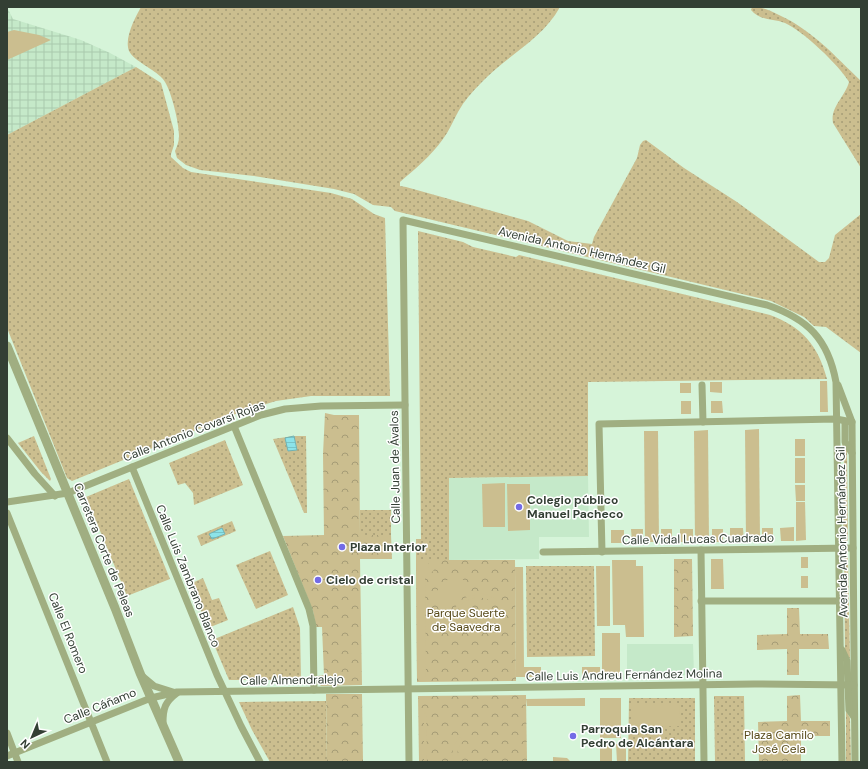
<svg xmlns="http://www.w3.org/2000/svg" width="868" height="769" font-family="'DM Sans',sans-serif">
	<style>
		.built { fill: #c5e9c9 }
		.industrial { fill: url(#industrial-grid) }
		.grass { fill: url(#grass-dots) }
		.park { fill: url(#park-crowns) }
		.garden { fill: #cbbe8f }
		.water { fill: url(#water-rules); stroke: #71b2b3 }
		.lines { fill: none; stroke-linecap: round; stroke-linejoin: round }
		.minor { stroke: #a0ae81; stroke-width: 7 }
		.tertiary { stroke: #a0ae81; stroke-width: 9 }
		.poi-dot { fill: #736be6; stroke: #fff; stroke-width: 1.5 }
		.labels { text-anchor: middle; stroke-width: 3; stroke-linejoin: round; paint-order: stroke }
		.street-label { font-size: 12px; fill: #333f34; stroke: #fff }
		.poi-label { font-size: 12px; font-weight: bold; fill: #333f34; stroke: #fff; text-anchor: start }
		.park-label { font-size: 12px; fill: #584b1b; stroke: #fff }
	</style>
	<defs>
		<pattern id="industrial-grid" width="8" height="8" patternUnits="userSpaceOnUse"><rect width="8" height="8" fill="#c5e9c9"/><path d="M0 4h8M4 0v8" fill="none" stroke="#aac9ad"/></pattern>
		<pattern id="grass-dots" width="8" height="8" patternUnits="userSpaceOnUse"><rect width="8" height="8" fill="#cbbe8f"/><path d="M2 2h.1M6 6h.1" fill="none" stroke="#a59c76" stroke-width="1.8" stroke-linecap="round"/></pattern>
		<pattern id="park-crowns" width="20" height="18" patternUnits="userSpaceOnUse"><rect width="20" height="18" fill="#cbbe8f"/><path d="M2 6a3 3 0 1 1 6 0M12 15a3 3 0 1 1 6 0" fill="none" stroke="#a59c76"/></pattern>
		<pattern id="water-rules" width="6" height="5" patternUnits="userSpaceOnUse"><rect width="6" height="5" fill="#8ce3e9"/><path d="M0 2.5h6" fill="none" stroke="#79c4c8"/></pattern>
	</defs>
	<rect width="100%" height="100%" fill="#d6f4d9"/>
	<g class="built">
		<path d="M 588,476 L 589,537 L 539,537 L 539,559 L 449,560 L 449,478 Z"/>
		<path d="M 627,644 L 693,644 L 694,675 L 627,676 Z"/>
	</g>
	<path class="industrial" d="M 7,7 L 13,19 L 81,40 L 110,53 L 136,67 L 7,135 Z"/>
	<g class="grass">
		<path d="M 141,7 L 560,7 C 542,40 506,56 481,83 C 472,92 464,101 458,112 C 453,121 449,131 443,139 C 431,156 415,169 400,182 L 400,186 L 406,187 L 528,221 L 568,241 L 592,244 L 594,237 L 637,158 L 640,145 L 643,141 L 646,140 L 684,168 L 737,202 L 819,262 L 825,262 L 829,258 L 835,235 L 861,214 L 861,353 L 826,327 L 814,326 L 804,317 L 771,301 L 395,211 L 391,207 L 373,205 L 354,194 L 334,189 L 254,176 L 200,170 L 186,165 L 177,158 L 175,151 C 177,146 179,142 179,136 C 179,123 171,87 162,78 C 154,69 134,61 129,51 C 124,38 135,18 141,7 Z"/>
		<path d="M 752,7 C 763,7 769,10 779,15 C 812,30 835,56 861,81 L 861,168 L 833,123 C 830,107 845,97 849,82 C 840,66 802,30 785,23 C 772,18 760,21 751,10 Z"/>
		<path d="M 136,67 L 161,83 L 174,131 L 174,145 L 171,154 L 171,157 L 183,168 L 191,172 L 331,193 L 352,199 L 374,214 L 385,218 L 390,396 L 311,396 L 276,401 L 243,411 L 72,481 L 67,478 L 7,328 L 7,135 Z"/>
		<path d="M 418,231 L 463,242 L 473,247 L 516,257 L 519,255 L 770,315 C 802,327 818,345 827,379 L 588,382 L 588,476 L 449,478 L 449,560 L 416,560 L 416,539 L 421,539 Z"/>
		<path d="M 34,436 L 51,479 L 50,481 L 41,472 L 18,443 Z"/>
		<path d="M 294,436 L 306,436 L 307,513 L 304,513 L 273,439 Z"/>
		<path d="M 225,440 L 243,485 L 194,505 L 193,493 L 185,483 L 178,485 L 169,463 Z"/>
		<path d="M 842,442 L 847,450 L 848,540 L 846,542 L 843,541 L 844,459 Z"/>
		<path d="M 129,479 L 170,579 L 127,596 L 86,497 Z"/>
		<rect x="360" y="510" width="31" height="25"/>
		<path d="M 232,521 L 236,531 L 201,546 L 197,536 Z"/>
		<path d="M 270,551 L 288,595 L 256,609 L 236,565 Z"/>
		<path d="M 845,554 L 848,556 L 850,659 L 845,652 L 844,556 Z"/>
		<path d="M 526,566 L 594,566 L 595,656 L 527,657 Z"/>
		<path d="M 203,578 L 212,600 L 219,598 L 228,620 L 208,628 L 190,584 Z"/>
		<path d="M 293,607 L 300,628 L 301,680 L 229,680 L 212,640 Z"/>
		<path d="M 714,696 L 744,696 L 745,762 L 715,762 Z"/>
		<path d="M 629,698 L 695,698 L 695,762 L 628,762 Z"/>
		<path d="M 326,701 L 327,762 L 270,762 L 252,730 L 239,702 Z"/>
		<path d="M 846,711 L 850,718 L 851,762 L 846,762 Z"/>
	</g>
	<g class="park">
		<path d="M 325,413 L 334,415 L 359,415 L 360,535 L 391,535 L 392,559 L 360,559 L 362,685 L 321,686 L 319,684 L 318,676 L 324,675 L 322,627 L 316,627 L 313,611 L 283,536 L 324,535 L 323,454 Z"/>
		<path d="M 674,559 L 692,559 L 693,636 L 674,637 Z"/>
		<path d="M 416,560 L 515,560 L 516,681 L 417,682 Z"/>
		<path d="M 787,608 L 799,608 L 800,634 L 828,634 L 829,649 L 799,649 L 799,675 L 787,675 L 787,649 L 757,650 L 757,635 L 787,634 Z"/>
		<path d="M 326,694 L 362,694 L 363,762 L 327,762 Z"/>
		<path d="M 526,695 L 527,762 L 419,762 L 418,696 Z"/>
		<path d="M 800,695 L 801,721 L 830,721 L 830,736 L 801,736 L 801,762 L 759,762 L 758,722 L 787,721 L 787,696 Z"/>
	</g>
	<g class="garden">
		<path d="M 14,30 L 39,35 L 51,40 L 7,60 L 7,32 Z"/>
		<path d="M 820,381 L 827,381 L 828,412 L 820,412 Z"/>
		<path d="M 710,382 L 722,382 L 722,393 L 710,392 Z"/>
		<rect x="680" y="383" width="11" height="10"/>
		<rect x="681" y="401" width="10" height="13"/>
		<path d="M 711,401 L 722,401 L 723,413 L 711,413 Z"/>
		<path d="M 759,429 L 760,541 L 746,541 L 745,430 Z"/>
		<path d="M 708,430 L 709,542 L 695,542 L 694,431 Z"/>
		<path d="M 644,431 L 658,431 L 659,542 L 645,542 Z"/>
		<rect x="795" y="439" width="10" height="17"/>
		<rect x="795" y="458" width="10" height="25"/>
		<path d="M 505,483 L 505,527 L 483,527 L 482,484 Z"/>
		<path d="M 507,484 L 530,484 L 530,530 L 508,531 Z"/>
		<path d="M 795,485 L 805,485 L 805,501 L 796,501 Z"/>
		<path d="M 805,502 L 806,540 L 796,541 L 796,502 Z"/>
		<path d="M 794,527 L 794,541 L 781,541 L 780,528 Z"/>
		<path d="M 730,528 L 743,528 L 744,541 L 730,541 Z"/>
		<rect x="762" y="528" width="11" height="13"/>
		<path d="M 631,529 L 643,529 L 643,542 L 632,543 Z"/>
		<rect x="661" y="529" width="11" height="13"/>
		<rect x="680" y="529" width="13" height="13"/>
		<rect x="712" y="529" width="11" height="13"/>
		<rect x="611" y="530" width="13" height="13"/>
		<rect x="801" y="557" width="7" height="11"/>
		<path d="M 711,559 L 723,559 L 724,589 L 711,589 Z"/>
		<path d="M 416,560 L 428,560 L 429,568 L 434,568 L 434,570 L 427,577 L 425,578 L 426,678 L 417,678 Z"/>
		<path d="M 612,560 L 636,560 L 636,566 L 643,566 L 644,637 L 626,637 L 625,625 L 613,625 Z"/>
		<path d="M 596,566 L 610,566 L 610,626 L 597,626 Z"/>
		<path d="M 515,567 L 523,567 L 524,667 L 541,667 L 541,677 L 516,677 Z"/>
		<path d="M 455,572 L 471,587 L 445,613 L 430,598 Z"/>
		<rect x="801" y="576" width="7" height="12"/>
		<path d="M 479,593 L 488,595 L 497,600 L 494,604 L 487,599 L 479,597 Z"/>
		<path d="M 474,595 L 475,598 C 463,600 457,607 455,618 L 452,618 C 454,605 462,597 474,595 Z"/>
		<path d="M 455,622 L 457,629 L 462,636 L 459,640 C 454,635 452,629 451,623 Z"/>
		<rect x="602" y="633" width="18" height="43"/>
		<rect x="582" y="667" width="18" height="9"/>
		<path d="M 585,698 L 585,706 L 527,706 L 526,699 Z"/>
		<rect x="600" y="698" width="21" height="40"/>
		<path d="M 632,703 L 679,703 L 680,726 L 632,727 Z"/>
		<path d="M 426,712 L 427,762 L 424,762 L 424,715 Z"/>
		<path d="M 460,737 L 463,741 L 458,749 L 457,756 L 452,755 L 454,745 Z"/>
		<rect x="600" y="744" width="12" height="18"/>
		<path d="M 616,744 L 626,744 L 626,762 L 617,762 Z"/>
		<path d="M 553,757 L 567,758 L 571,762 L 553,762 Z"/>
	</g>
	<g class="water">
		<path d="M 294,436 L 297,450 L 288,451 L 285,438 Z"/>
		<path d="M 222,528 L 225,534 L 212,539 L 209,534 Z"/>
	</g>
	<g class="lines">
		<g class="minor">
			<path d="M 702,385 L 703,422"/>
			<path d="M 838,385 L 852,422 L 855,762"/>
			<path d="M 845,422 L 845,442 L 852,453"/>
			<path d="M 234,426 L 309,609 L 313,626 L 314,690"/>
			<path d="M 7,438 L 35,474 L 55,496"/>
			<path d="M 132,467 L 217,675 L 241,726 L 260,762"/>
			<path d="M 7,502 L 68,493 L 261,415 L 285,409 L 321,406 L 405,405"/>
			<path d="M 7,513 L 107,762"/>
			<path d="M 701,550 L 704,762"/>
			<path d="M 543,552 L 853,548"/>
			<path d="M 602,552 L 599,424 L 836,419 L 852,422"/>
			<path d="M 701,601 L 839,601"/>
			<path d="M 842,650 L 847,661 L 849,710 L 854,717"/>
			<path d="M 142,676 L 154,686 L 173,692"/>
			<path d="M 163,723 C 163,708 165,702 177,693"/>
			<path d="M 7,733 L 18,762"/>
			<path d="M 7,756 L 151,698 L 177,692 L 754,684 L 854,685"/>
			<path d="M 409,762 L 403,220 L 767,305 C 808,319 828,339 836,382 L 842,762"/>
		</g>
		<path class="tertiary" d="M 7,346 L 115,608 L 140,673 L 179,762"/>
	</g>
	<g class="poi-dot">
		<circle cx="519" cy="507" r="4"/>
		<circle cx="342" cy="547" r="4"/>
		<circle cx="318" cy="580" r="4"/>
		<circle cx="573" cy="736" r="4"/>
	</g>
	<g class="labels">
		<g class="street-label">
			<text transform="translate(582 250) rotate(13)" y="4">Avenida Antonio Hernández Gil</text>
			<text transform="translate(194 431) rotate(-21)" y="4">Calle Antonio Covarsí Rojas</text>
			<text transform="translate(395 467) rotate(-91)" y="4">Calle Juan de Ávalos</text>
			<text transform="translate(842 532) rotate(-91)" y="4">Avenida Antonio Hernández Gil</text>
			<text transform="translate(698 539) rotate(-1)" y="4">Calle Vidal Lucas Cuadrado</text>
			<text transform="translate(104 550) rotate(68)" y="4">Carretera Corte de Peleas</text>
			<text transform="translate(188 576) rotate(68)" y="4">Calle Luis Zambrano Blanco</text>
			<text transform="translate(68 633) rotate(68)" y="4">Calle El Romero</text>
			<text transform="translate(624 675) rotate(-1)" y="4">Calle Luis Andreu Fernández Molina</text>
			<text transform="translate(292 680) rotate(-1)" y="4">Calle Almendralejo</text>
			<text transform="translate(100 706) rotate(-22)" y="4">Calle Cáñamo</text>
		</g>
		<g class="poi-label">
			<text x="527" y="504">Colegio público<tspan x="527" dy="14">Manuel Pacheco</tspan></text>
			<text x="350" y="551">Plaza interior</text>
			<text x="326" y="584">Cielo de cristal</text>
			<text x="581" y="733">Parroquia San<tspan x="581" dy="14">Pedro de Alcántara</tspan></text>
		</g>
		<g class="park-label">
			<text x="466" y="617">Parque Suerte<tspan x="466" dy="14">de Saavedra</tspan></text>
			<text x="779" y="739">Plaza Camilo<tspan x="779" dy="14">José Cela</tspan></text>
		</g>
	</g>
	<rect width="868" height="769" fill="none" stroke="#333f34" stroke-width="16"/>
	<g transform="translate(32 737) rotate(224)" stroke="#ffffff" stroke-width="3" paint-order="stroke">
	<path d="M0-3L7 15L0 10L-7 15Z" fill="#333f34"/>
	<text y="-6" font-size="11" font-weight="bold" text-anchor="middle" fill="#333f34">N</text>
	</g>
</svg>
